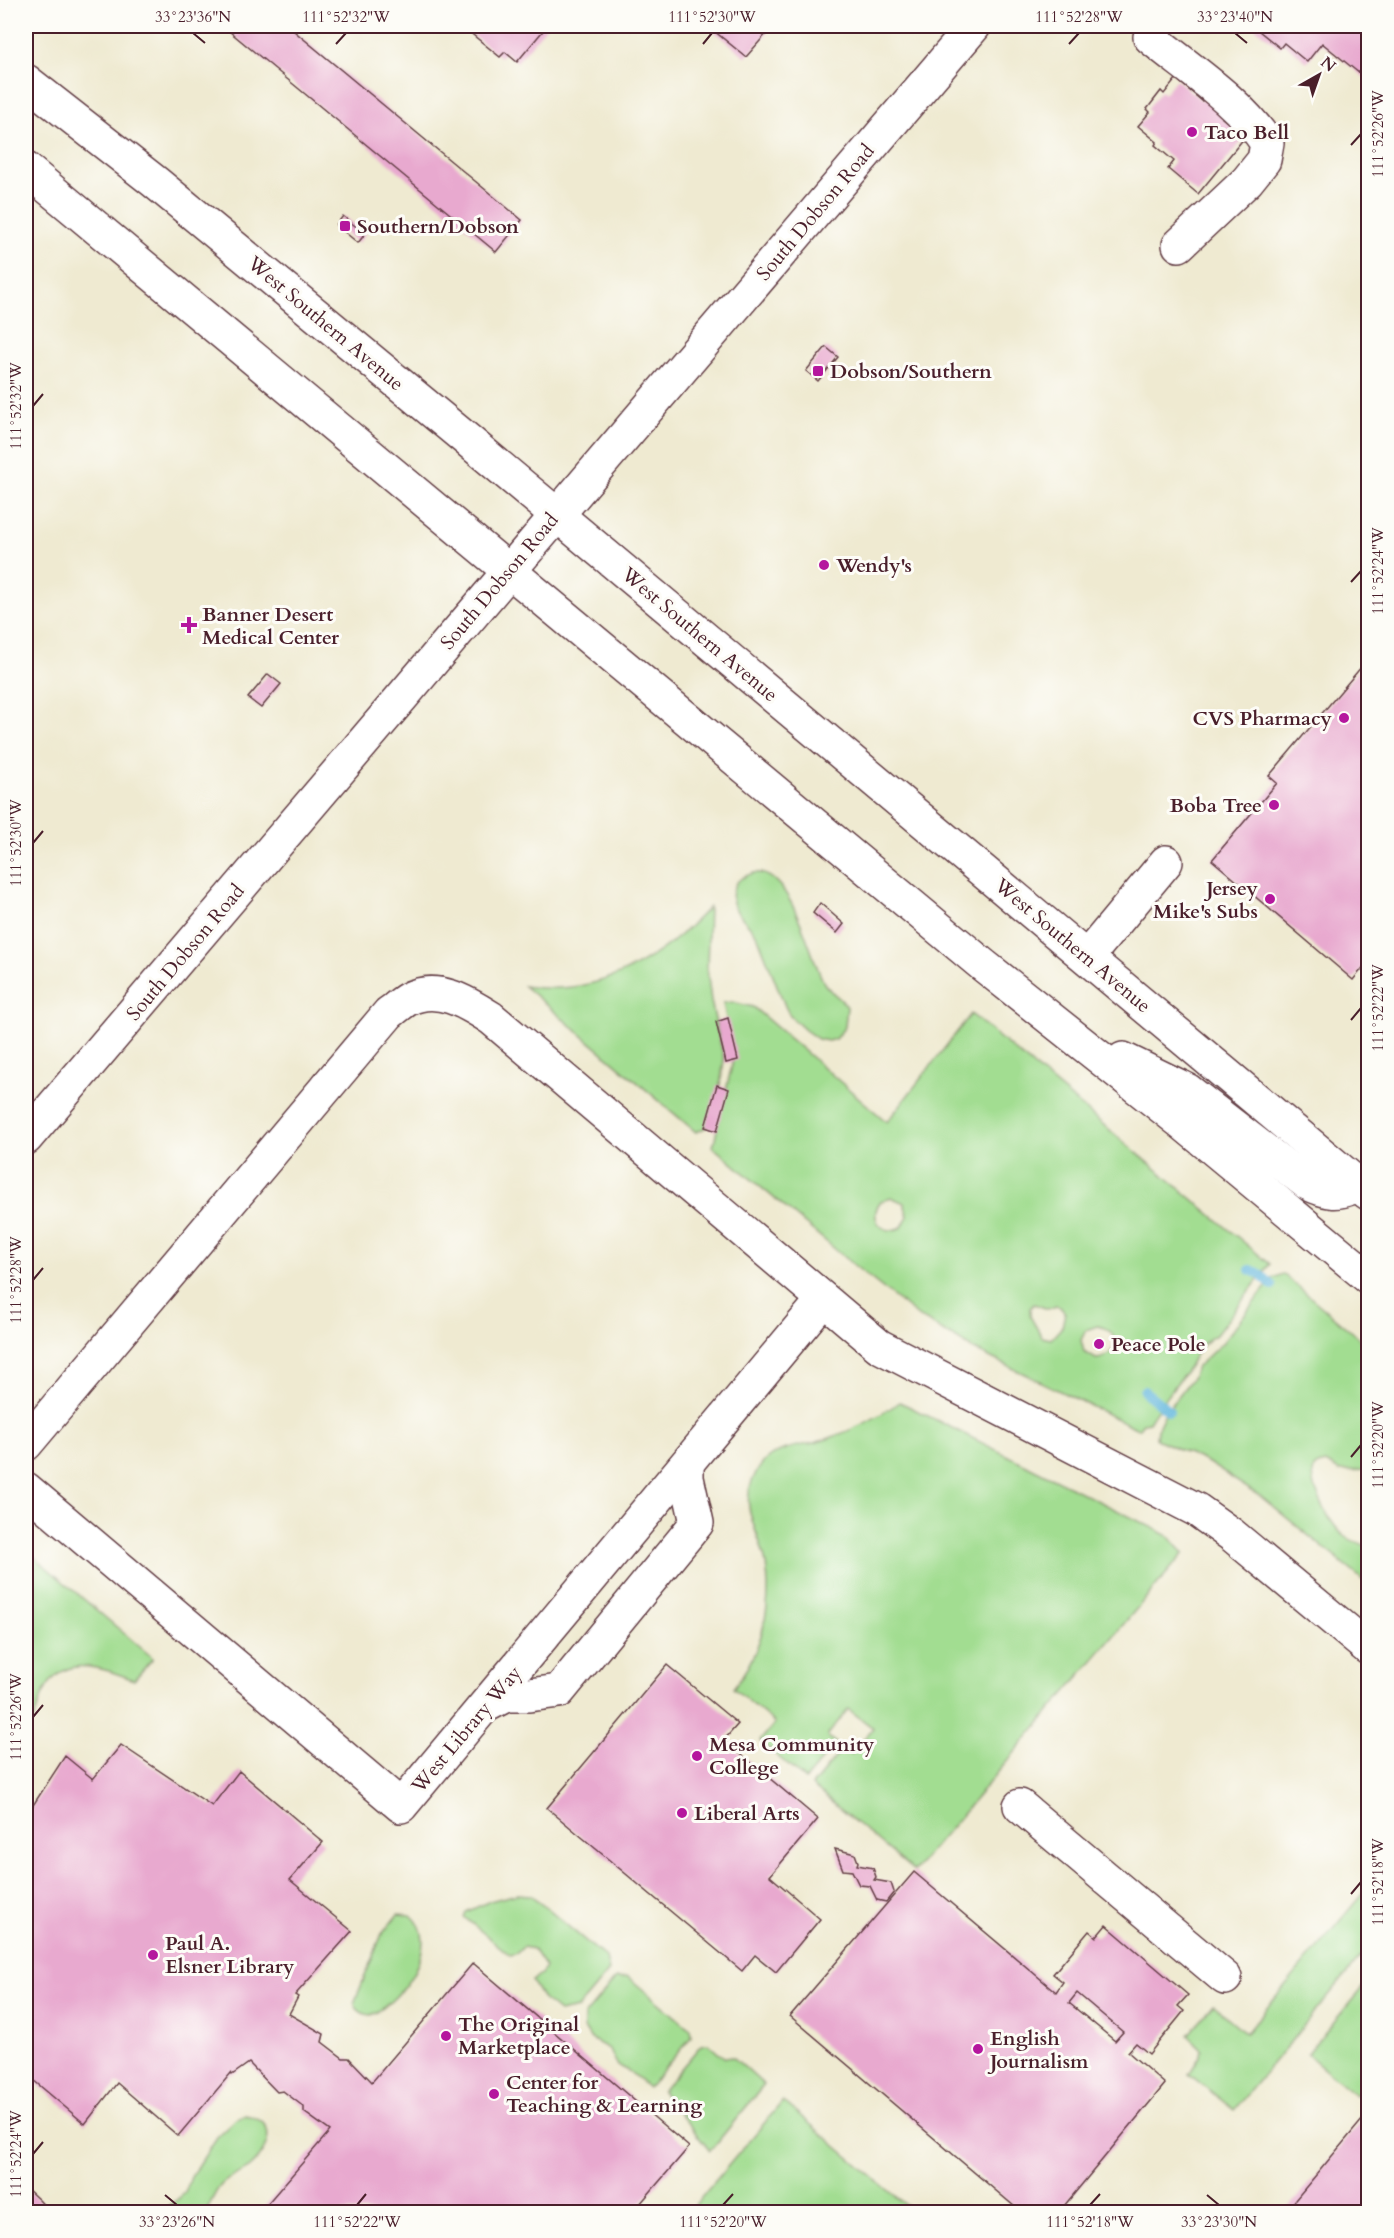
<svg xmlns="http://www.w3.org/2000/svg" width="1394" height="2238" font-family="Cardo,serif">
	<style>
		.green { fill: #a2dd91; stroke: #767e5e; stroke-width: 1.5; fill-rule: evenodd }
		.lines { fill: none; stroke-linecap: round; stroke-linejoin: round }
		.stream { stroke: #62b7de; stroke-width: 10 }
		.building { fill: #e8a9cf; fill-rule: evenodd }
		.minor-casing { stroke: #633d44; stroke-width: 36 }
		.major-casing { stroke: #633d44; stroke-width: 36 }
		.minor { stroke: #fff; stroke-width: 33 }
		.major { stroke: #fff; stroke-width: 33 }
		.ticks { fill: none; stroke: #4a1f2b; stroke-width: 2 }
		.poi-dot { fill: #b5179e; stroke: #fdfcf7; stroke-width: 2 }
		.labels { text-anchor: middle; stroke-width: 6; stroke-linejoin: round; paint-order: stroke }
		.poi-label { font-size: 20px; font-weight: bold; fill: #4a1f2b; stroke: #fdfcf7; text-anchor: start }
		.street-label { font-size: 20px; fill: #4a1f2b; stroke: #fdfcf7 }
		.neatline { fill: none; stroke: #4a1f2b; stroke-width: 2 }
		.ticks-label { font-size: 15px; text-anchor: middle; fill: #4a1f2b }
	</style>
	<rect width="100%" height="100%" fill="#fdfcf7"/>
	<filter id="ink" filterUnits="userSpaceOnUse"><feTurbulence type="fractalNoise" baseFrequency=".0167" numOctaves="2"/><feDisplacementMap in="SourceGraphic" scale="12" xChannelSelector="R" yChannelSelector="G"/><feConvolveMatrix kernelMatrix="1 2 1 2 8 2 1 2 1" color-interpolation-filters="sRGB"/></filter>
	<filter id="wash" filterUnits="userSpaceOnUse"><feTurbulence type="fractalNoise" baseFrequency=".008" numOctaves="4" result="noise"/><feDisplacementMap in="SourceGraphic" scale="24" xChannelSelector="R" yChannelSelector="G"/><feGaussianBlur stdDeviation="1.35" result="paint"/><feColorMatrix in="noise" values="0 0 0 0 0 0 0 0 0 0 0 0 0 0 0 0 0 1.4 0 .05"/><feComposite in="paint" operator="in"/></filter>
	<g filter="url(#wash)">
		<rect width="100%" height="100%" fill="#efead1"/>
		<g class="green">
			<path d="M 754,873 C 792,869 810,957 824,983 C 830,993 841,997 847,1007 L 845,1027 L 835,1039 L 828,1041 L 818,1039 L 805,1030 L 790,1016 L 785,1006 L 758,937 C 749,921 728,912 733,891 C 735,880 744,876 754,873 Z"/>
			<path d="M 709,907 L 707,968 L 711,1001 L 724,1060 L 721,1080 L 709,1126 L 696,1132 L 524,986 C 598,998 660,960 709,907 Z"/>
			<path d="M 732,1002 L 753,1007 L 887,1122 L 971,1014 L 1270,1264 L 1216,1335 C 1197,1344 1195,1360 1183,1375 C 1171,1391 1159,1405 1149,1422 L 1143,1423 L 1138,1429 L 975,1350 L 919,1317 L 860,1270 L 713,1147 L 734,1056 L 723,1003 ZM 891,1197 L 904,1203 L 908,1216 L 902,1227 C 883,1237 868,1219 880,1202 ZM 1034,1304 L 1048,1309 L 1056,1306 L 1060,1307 L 1065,1313 L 1062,1327 L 1051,1339 L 1042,1337 L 1030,1316 L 1030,1308 ZM 1097,1326 C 1121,1329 1120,1357 1096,1359 L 1084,1352 L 1081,1340 L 1086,1330 Z"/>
			<path d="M 1283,1274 L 1368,1346 L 1368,1470 L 1339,1471 L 1326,1463 L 1318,1465 L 1314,1468 C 1309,1485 1331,1527 1346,1537 C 1352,1541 1361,1544 1368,1546 L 1368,1584 L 1260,1496 L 1207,1462 L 1156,1439 L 1157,1430 L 1164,1415 L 1192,1378 L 1197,1367 L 1223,1342 L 1273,1278 Z"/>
			<path d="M 900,1402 L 1167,1535 L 1184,1553 L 914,1871 L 812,1786 L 843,1748 L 851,1755 L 873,1728 L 848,1709 L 827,1736 L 836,1743 L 805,1780 L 760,1741 L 775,1723 L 733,1688 C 761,1654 773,1608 766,1564 C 761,1534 738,1508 754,1477 C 757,1471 761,1464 767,1459 C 786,1444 806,1447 827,1439 C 853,1430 877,1418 900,1402 Z"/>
			<path d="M 26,1550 L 153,1658 L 134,1680 C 94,1665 59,1652 40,1701 C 36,1712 35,1721 26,1730 Z"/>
			<path d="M 1368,1887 L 1368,1948 L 1234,2110 L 1189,2074 L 1201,2055 L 1202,2049 L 1188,2035 L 1213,2005 L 1246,2033 Z"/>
			<path d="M 517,1894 L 529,1895 L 533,1897 L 606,1958 L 609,1971 L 578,2008 L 559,2012 L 543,1999 L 532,1981 L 541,1975 L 545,1967 L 533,1949 L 523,1947 L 517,1953 L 510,1955 L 464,1917 L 466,1912 L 490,1901 Z"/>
			<path d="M 398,1914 L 411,1915 C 444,1943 401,2002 371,2015 C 362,2014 355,2011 355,2001 L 382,1934 Z"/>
			<path d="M 628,1977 L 690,2029 L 691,2037 L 648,2088 L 630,2072 L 618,2066 L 609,2049 L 591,2039 L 584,2028 L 584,2016 L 616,1978 Z"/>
			<path d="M 1368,1981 L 1368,2080 L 1356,2095 L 1307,2054 Z"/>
			<path d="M 709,2044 L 725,2058 L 733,2057 L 764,2085 L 710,2151 L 662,2091 L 701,2045 Z"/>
			<path d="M 783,2101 L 914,2212 L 689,2212 Z"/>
			<path d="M 245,2115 C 278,2121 271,2149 250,2167 C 242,2173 231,2176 222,2184 C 214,2192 211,2203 206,2212 L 162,2212 L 185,2193 L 191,2177 L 217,2137 L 235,2120 Z"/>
		</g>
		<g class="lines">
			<g class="stream">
				<path d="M 1250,1270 L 1258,1273 L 1272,1285"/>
				<path d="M 1144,1391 L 1169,1411"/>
			</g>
		</g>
		<g id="blocks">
			<g class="building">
				<path d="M 223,26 L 288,26 L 522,220 L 496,252 Z"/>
				<path d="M 462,26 L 547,26 L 517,62 L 505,52 L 500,57 Z"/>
				<path d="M 708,26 L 773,26 L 746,57 Z"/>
				<path d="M 1253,26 L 1368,26 L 1368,74 L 1365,78 L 1322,43 L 1307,62 L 1284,43 L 1280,48 Z"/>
				<path d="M 1176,79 L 1202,101 L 1205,98 L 1225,114 L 1222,118 L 1245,137 L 1198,194 L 1168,169 L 1174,161 L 1155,145 L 1157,142 L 1138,126 L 1150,112 L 1147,109 L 1161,91 L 1164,94 Z"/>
				<path d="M 343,216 L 365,234 L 358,243 L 336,225 Z"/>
				<path d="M 826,347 L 838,357 L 818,381 L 806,371 Z"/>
				<path d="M 1368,659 L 1368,967 L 1366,964 L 1353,980 L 1212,860 L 1277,783 L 1269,776 Z"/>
				<path d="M 268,674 L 281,684 L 261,708 L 248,698 Z"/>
				<path d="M 820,903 L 844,924 L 837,933 L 813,913 Z"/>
				<path d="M 728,1018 L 738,1060 L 726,1063 L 716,1022 Z"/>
				<path d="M 717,1085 L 729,1089 L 717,1131 L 705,1127 Z"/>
				<path d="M 667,1665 L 738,1724 L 724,1740 L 818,1819 L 770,1876 L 820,1919 L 776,1972 L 755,1955 L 742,1971 L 547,1808 Z"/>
				<path d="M 121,1745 L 212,1806 L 239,1771 L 323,1842 L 290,1880 L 352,1931 L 295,1995 L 298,1997 L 289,2014 L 324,2034 L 322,2042 L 343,2058 L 349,2058 L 372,2082 L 473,1963 L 689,2147 L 633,2212 L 260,2212 L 330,2131 L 304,2112 L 304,2107 L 283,2091 L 277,2092 L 249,2063 L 232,2075 L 231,2073 L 178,2136 L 117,2083 L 85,2124 L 26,2074 L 26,1816 L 65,1756 L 93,1779 Z"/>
				<path d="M 835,1849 L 855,1854 L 858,1862 L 857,1865 L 873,1868 L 876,1877 L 874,1880 L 891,1883 L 894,1892 L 886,1902 L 877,1900 L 870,1886 L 859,1885 L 852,1871 L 843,1870 Z"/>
				<path d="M 914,1872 L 1056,1992 L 1063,1982 L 1053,1974 L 1089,1931 L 1096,1937 L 1106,1925 L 1188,1995 L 1178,2006 L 1184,2011 L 1149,2054 L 1136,2043 L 1128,2052 L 1165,2084 L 1059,2212 L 1021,2212 L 790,2016 ZM 1077,1993 L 1123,2032 L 1115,2041 L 1069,2003 Z"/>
				<path d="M 1368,2113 L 1368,2212 L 1285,2212 Z"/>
				<path d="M 26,2188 L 39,2200 L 50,2212 L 26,2212 Z"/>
			</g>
		</g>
	</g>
	<g filter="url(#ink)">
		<use href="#blocks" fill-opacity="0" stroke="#633d44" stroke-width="1.5"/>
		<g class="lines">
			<defs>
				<g id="minor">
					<path d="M 1150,37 C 1190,70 1238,100 1267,143 L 1264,160 L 1247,181 L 1179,245"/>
					<path d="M 1087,957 L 1166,862"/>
					<path d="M 26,1444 L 389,1013 C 395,1009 401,1003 408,999 C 437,984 466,1002 491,1018 L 879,1346 L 1197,1510 L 1232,1535 L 1368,1648"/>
					<path d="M 26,1489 L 401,1806 L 823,1300"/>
					<path d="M 485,1706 L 506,1695 L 529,1695 L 559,1691 L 697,1523 L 687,1478 L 687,1465"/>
					<path d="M 1020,1806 L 1225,1978"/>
				</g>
				<g id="major">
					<path d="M 26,81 L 155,182 L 465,438 L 1368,1193"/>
					<path d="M 26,169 L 983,965 L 1181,1122 L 1368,1277"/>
					<path d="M 1123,1059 L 1187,1090 L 1307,1183 C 1330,1193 1335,1195 1358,1185"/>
					<path d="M 26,1138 L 974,26"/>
				</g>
			</defs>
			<use href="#minor" class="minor-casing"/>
			<use href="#major" class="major-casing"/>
			<use href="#minor" class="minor"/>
			<use href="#major" class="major"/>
		</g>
	</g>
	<path class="ticks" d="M 193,33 L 205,43M 1235,33 L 1247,43M 336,44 L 346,33M 703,44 L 712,33M 1069,44 L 1079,33M 1351,145 L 1361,134M 33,406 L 43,394M 1351,582 L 1361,571M 33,843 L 43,831M 1351,1020 L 1361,1008M 33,1280 L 43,1268M 1351,1457 L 1361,1445M 33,1717 L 43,1705M 1351,1894 L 1361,1882M 33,2154 L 43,2142M 165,2195 L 177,2205M 1207,2195 L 1219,2205M 357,2205 L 366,2194M 723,2205 L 733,2194M 1090,2205 L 1100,2194"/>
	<g class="poi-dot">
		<circle cx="1192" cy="132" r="6"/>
		<rect x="339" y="220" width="12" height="12" rx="3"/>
		<rect x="812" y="365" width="12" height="12" rx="3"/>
		<circle cx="824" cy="565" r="6"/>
		<path d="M186 616h6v6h6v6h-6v6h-6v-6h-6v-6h6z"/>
		<circle cx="1344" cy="718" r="6"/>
		<circle cx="1274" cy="805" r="6"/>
		<circle cx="1270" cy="899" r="6"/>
		<circle cx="1099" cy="1344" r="6"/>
		<circle cx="697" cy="1756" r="6"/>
		<circle cx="682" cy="1813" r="6"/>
		<circle cx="153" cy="1955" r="6"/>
		<circle cx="446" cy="2036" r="6"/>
		<circle cx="978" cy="2049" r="6"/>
		<circle cx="494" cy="2094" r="6"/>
	</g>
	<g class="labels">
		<g class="poi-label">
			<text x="1204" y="139">Taco Bell</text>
			<text x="357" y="233">Southern/Dobson</text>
			<text x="830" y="378">Dobson/Southern</text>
			<text x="836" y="572">Wendy's</text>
			<text x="202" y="621">Banner Desert<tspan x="202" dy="23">Medical Center</tspan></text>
			<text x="1332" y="725" text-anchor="end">CVS Pharmacy</text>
			<text x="1262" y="812" text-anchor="end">Boba Tree</text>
			<text x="1258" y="895" text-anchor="end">Jersey<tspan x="1258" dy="23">Mike's Subs</tspan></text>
			<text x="1111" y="1351">Peace Pole</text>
			<text x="709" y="1751">Mesa Community<tspan x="709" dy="23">College</tspan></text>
			<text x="694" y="1820">Liberal Arts</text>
			<text x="165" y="1950">Paul A.<tspan x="165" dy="23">Elsner Library</tspan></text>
			<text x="458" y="2031">The Original<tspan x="458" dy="23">Marketplace</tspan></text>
			<text x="990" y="2045">English<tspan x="990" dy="23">Journalism</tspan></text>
			<text x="506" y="2089">Center for<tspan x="506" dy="23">Teaching &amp; Learning</tspan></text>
		</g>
		<g class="street-label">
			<text transform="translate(815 212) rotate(-50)" y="7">South Dobson Road</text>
			<text transform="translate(326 323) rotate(40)" y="7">West Southern Avenue</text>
			<text transform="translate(499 581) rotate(-50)" y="7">South Dobson Road</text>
			<text transform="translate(700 634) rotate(40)" y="7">West Southern Avenue</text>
			<text transform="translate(1073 945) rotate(40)" y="7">West Southern Avenue</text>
			<text transform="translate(185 952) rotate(-50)" y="7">South Dobson Road</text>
			<text transform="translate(466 1729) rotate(-50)" y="7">West Library Way</text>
		</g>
	</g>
	<rect width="1394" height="2238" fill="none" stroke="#fdfcf7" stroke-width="66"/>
	<g transform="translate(1319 75) rotate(40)" stroke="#fdfcf7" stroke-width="4.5" paint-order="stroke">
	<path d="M0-4.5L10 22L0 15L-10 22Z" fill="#4a1f2b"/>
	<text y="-9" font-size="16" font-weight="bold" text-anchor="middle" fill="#4a1f2b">N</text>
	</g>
	<rect x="33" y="33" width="1328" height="2172" class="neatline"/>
	<g class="ticks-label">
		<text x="193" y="22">33°23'36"N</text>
		<text x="346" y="22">111°52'32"W</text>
		<text x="712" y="22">111°52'30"W</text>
		<text x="1079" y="22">111°52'28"W</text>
		<text x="1235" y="22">33°23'40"N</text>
		<text transform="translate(1378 134) rotate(-90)" y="5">111°52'26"W</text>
		<text transform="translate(16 406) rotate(-90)" y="5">111°52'32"W</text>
		<text transform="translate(1378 571) rotate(-90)" y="5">111°52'24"W</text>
		<text transform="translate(16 843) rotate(-90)" y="5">111°52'30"W</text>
		<text transform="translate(1378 1008) rotate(-90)" y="5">111°52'22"W</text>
		<text transform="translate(16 1280) rotate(-90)" y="5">111°52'28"W</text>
		<text transform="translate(1378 1445) rotate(-90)" y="5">111°52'20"W</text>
		<text transform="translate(16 1717) rotate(-90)" y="5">111°52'26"W</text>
		<text transform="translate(1378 1882) rotate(-90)" y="5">111°52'18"W</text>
		<text transform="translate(16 2154) rotate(-90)" y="5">111°52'24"W</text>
		<text x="177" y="2227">33°23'26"N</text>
		<text x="357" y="2227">111°52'22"W</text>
		<text x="723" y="2227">111°52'20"W</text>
		<text x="1090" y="2227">111°52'18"W</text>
		<text x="1219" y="2227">33°23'30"N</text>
	</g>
</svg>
